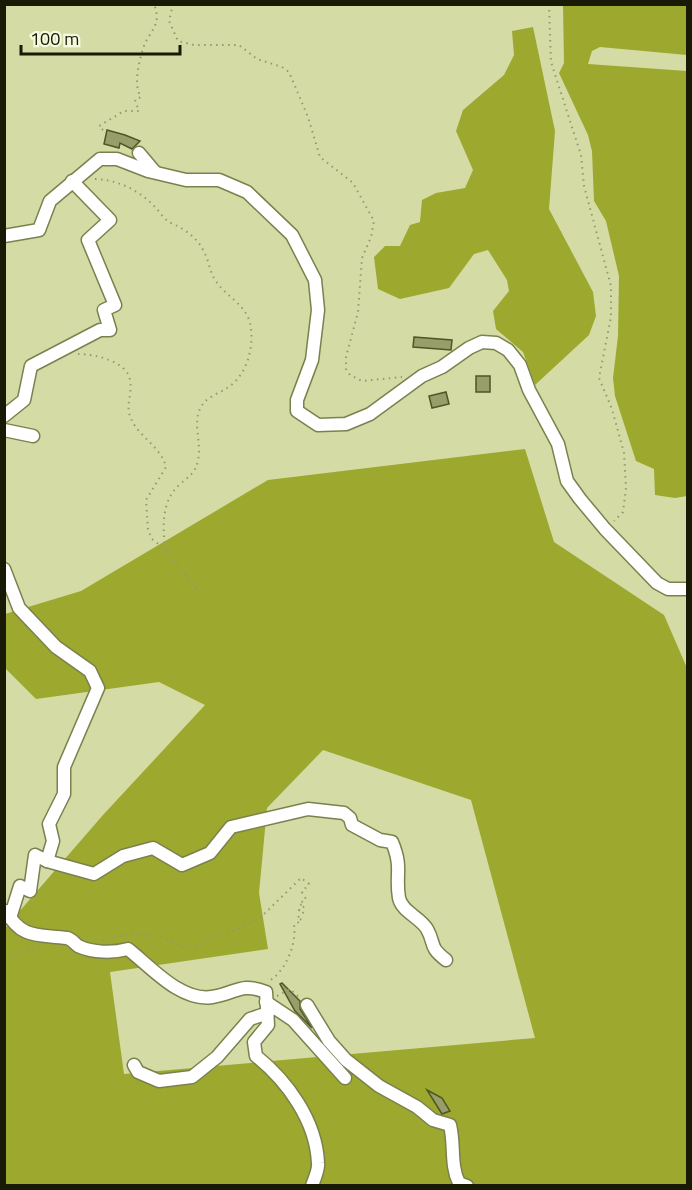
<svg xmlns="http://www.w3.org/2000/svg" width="692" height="1190" font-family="'Titillium Web',sans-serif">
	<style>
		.forest { fill: #9da82e; fill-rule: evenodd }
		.building { fill: #989e6a; stroke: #505623; stroke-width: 1.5 }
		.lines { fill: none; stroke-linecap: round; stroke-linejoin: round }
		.street-casing { stroke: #7b814e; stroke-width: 15 }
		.path { stroke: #94996f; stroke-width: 2; stroke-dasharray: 1.5 4.5; stroke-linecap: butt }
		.street { stroke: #fff; stroke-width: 12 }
	</style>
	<rect width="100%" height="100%" fill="#d4dba5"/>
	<g class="forest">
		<path d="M 563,5 L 687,5 L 687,55 L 600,47 L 592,51 L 588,64 L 687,71 L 687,496 L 675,498 L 655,495 L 654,469 L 636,461 L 615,396 L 613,378 L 618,336 L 619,276 L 606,221 L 594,201 L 592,151 L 588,135 L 559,73 L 564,63 Z"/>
		<path d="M 533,27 L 555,131 L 549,209 L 593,292 L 596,316 L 589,335 L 535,385 L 523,352 L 496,329 L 493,311 L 509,291 L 507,280 L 488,250 L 474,254 L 449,288 L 400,299 L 378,289 L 374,257 L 385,246 L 400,246 L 410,225 L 420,222 L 422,200 L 436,193 L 465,188 L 473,170 L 456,131 L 463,110 L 504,75 L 514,55 L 512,31 Z"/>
		<path d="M 525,449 L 554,542 L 664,615 L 687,668 L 687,1185 L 5,1186 L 5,928 L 103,815 L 205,705 L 159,682 L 36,699 L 5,668 L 5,614 L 81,591 L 268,480 ZM 323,750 L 471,800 L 535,1038 L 124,1074 L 110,972 L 268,949 L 259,893 L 267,808 Z"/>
	</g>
	<g class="building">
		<path d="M 107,130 L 125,135 L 140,141 L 132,149 L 120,143 L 119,148 L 104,144 Z"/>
		<path d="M 414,337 L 452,340 L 451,350 L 413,347 Z"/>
		<rect x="476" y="376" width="14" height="16"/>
		<path d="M 446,392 L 449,404 L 432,408 L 429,396 Z"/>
		<path d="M 282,983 L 300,1001 L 300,1009 L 312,1028 L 295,1011 L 280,984 Z"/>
		<path d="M 427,1090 L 442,1098 L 450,1111 L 442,1114 Z"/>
	</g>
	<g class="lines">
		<defs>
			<g id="street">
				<path d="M 139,153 L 155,172"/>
				<path d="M 4,236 L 39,230 L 50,201 L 100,159 L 117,159 L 148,171 L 186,180 L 219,180 L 247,192 L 292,235 L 315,280 L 318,310 L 312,360 L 297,400 L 297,411 L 318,425 L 346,424 L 370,414 L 422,376 L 442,367 L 469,348 L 482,342 L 496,343 L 508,350 L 520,365 L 529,390 L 558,444 L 567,481 L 580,499 L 605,529 L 657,583 L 668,589 L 688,589"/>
				<path d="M 4,416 L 24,400 L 31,366 L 100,330 L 110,330 L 104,310 L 115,305 L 88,240 L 110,220 L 72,181"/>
				<path d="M 4,430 L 33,436"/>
				<path d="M 4,569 L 19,608 L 56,647 L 90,671 L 98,688 L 64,767 L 64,794 L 49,824 L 53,841 L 47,861"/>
				<path d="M 6,911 C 22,940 39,934 67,938 C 72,939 74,943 78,946 C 93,953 113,953 128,949 C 151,967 181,1002 212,997 C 237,993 240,982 266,992 L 268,1025 L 254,1042 L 256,1056 C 287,1081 316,1120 318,1163 C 319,1170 314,1179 312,1186"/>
				<path d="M 10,918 L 20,886 L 30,891 L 35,855 L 47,861 L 94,874 L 123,856 L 153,848 L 182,865 L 210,853 L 231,827 L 308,809 L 344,813 L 350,818 L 352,825 L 380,840 L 392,842 C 403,868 395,875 399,898 C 402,912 420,917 427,929 C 436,945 428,946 446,960"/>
				<path d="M 266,1002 L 293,1020 L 345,1078"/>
				<path d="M 307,1005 L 329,1041 L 346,1060 L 379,1086 L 417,1107 L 433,1120 L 450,1125 C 455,1145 450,1165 459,1183 L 467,1186"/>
				<path d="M 134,1065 L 138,1072 L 159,1081 L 192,1077 L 217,1057 L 250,1019 L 268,1013"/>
			</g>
		</defs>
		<use href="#street" class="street-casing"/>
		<g class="path">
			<path d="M 173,4 L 169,21 L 178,41 L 194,45 L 239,45 L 257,59 L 282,67 L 289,72 L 308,117 L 320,157 L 353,183 L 374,221 L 371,237 L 362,258 L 358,312 L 346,357 L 346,369 L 350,375 L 362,381 L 402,377"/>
			<path d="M 549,4 L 551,62 L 581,155 L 584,186 L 611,286 L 611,317 L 599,378 L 612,409 L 624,453 L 626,488 L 623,512 L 614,521"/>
			<path d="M 103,130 L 99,126 L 124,111 L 139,111 L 135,100 L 141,97 C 133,86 139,61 143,49 C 148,31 163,27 154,4"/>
			<path d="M 95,179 C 118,180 139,190 155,207 C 160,212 164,220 171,223 C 187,230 199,239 206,256 C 209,263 210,271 214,278 C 223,295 245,303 250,323 C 255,346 247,376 227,388 C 218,394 206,397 201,407 C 192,422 202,443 198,460 C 196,473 188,477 179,485 C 161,502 163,526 165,549"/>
			<path d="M 78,354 C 94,354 127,361 130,380 C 133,399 122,406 135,426 C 144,439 162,450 166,467 L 146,500 L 148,530 L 152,539 L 165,549 L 201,595"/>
			<path d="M 102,940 C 140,931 150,930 185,948 L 202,944 L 216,934 L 236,930 L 261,917 L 301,878 L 309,884 L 302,892 L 306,899 L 299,904 L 305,906 L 299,910 L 304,912 L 297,918 L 302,920 L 294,925 C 297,944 285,972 269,981"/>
			<path d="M 4,958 L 39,946"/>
			<path d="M 277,996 L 290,989 L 299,997"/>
		</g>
		<use href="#street" class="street"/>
	</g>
	<rect width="692" height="1190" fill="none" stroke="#181a05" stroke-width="12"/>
	<path d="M21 45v9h159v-9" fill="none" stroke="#181a05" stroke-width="3"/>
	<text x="30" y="45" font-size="18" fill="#181a05" stroke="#f5fade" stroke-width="4.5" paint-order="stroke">100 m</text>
</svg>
